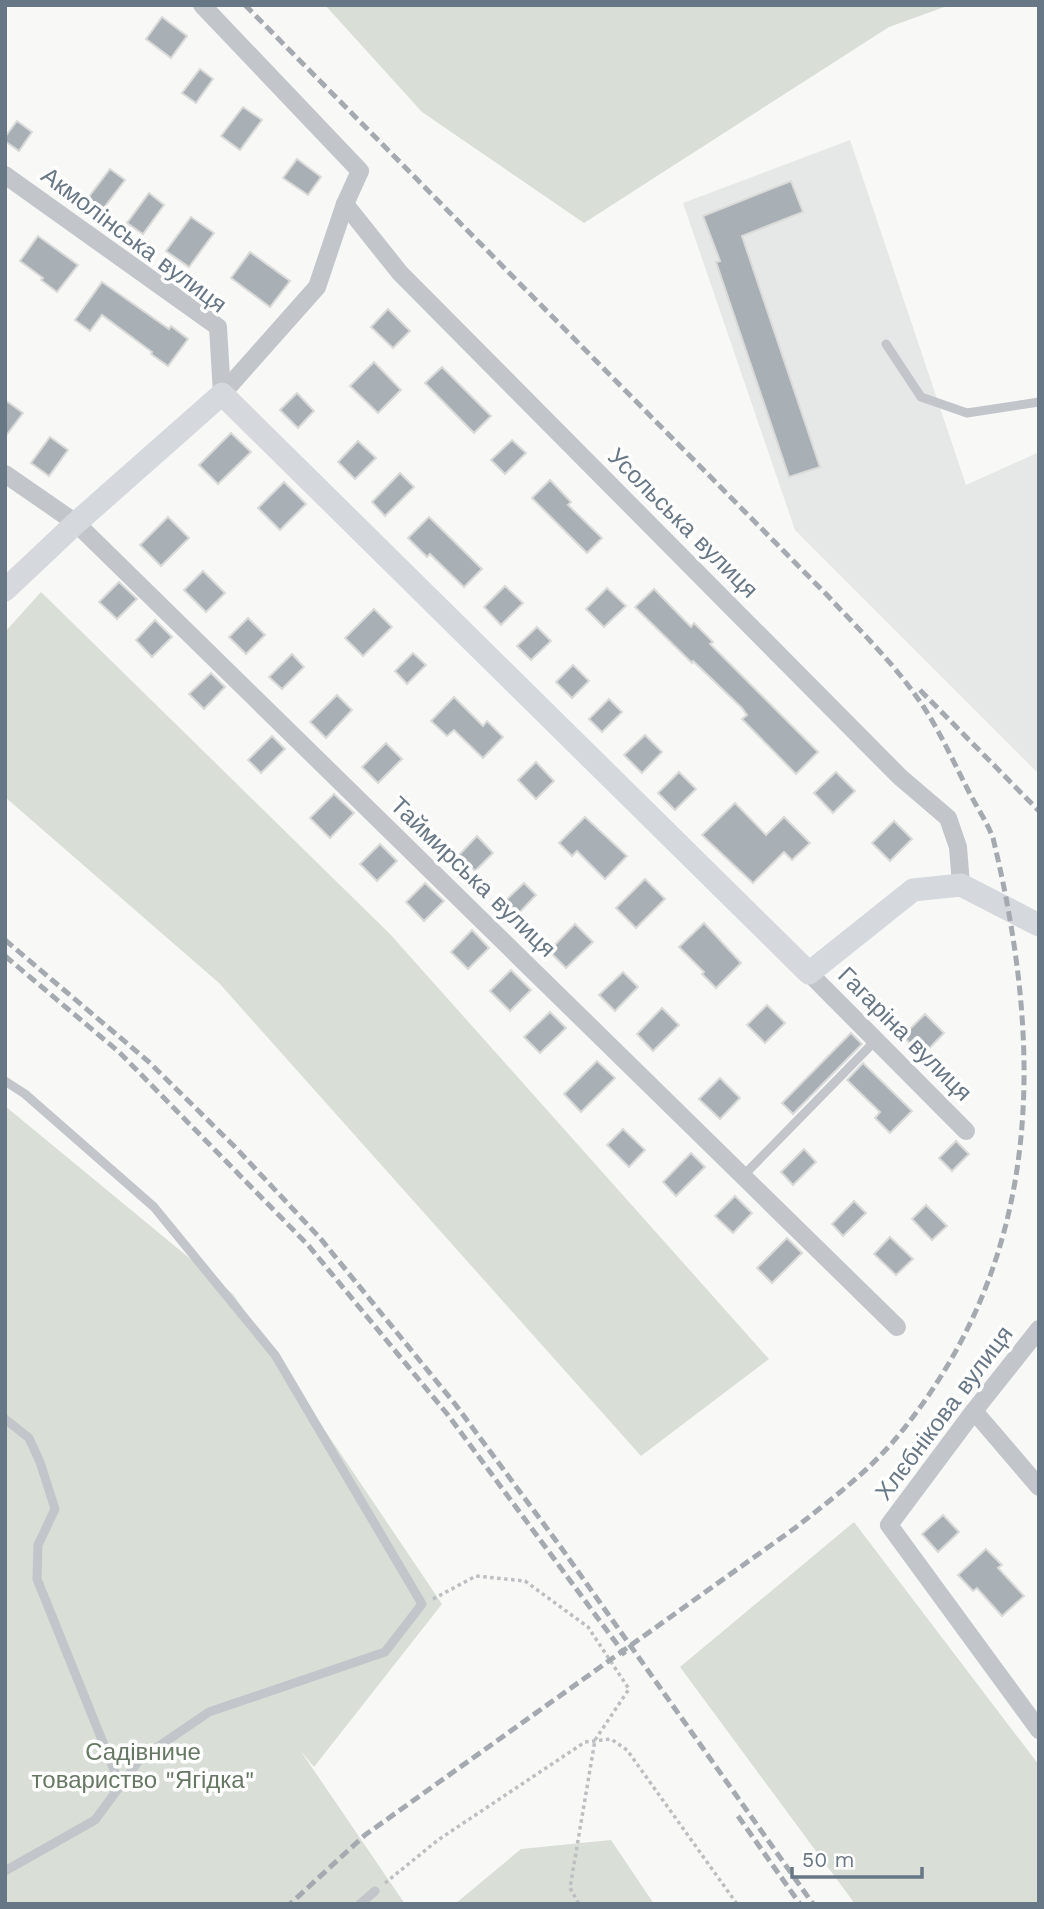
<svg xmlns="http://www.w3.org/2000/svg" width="1044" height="1909" font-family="'Work Sans',sans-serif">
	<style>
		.built { fill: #e6e7e7 }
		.green { fill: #d9dfd7 }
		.building { fill: #a8b0b6; stroke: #dadad8; stroke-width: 2 }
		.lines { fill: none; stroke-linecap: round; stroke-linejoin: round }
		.path { stroke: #bcbec1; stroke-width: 3.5; stroke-dasharray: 3.5 3.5; stroke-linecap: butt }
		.service { stroke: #c2c5c9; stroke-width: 9 }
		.minor { stroke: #c2c5c9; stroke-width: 18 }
		.secondary { stroke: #d5d9dd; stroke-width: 23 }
		.rail { stroke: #a5aab0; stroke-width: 5; stroke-dasharray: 10 5; stroke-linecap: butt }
		.labels { text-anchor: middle; stroke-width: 7; stroke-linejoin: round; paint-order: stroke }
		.street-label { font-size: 24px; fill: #687785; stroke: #fff }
		.park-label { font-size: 24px; fill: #667863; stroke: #fff }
	</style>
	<rect width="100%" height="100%" fill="#f8f8f6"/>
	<path class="built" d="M 850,140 L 966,485 L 1039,452 L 1039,774 L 795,530 L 683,203 Z"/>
	<g class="green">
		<path d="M 325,5 L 950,5 L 889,27 L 584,223 L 422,112 Z"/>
		<path d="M 41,592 L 390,934 L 769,1359 L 641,1456 L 219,983 L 5,797 L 5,632 Z"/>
		<path d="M 5,1106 L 233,1294 L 442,1604 L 314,1767 L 300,1750 L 405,1904 L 5,1904 Z"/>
		<path d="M 854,1522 L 1039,1765 L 1039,1904 L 855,1904 L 680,1667 Z"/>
		<path d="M 611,1840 L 654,1904 L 455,1904 L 521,1849 Z"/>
	</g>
	<g class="building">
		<path d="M 162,17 L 187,36 L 171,58 L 146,39 Z"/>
		<path d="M 200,69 L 213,79 L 196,103 L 182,93 Z"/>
		<path d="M 243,107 L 262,120 L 240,150 L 221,136 Z"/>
		<path d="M 17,121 L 32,132 L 19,151 L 5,141 L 5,137 Z"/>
		<path d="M 297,159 L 321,177 L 308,195 L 283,178 Z"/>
		<path d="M 110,169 L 125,180 L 103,209 L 88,198 Z"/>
		<path d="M 791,181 L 803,212 L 742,236 L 820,467 L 789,477 L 716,262 L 720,261 L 703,216 Z"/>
		<path d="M 149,193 L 164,205 L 143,234 L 127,223 Z"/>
		<path d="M 191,217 L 214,233 L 189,267 L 166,251 Z"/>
		<path d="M 38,236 L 78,265 L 57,292 L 41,280 L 43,278 L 20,261 Z"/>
		<path d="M 250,252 L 290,281 L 270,307 L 231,278 Z"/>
		<path d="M 102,282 L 169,329 L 171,326 L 188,339 L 168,366 L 151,354 L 152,352 L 102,315 L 90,331 L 75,320 Z"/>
		<path d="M 388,309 L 410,331 L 393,348 L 371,327 Z"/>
		<path d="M 374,362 L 401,390 L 378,413 L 350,386 Z"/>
		<path d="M 442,367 L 491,416 L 474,433 L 425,383 Z"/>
		<path d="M 297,393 L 314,411 L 298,428 L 280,410 Z"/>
		<path d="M 5,400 L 23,413 L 5,437 Z"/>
		<path d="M 231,433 L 251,452 L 218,484 L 199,465 Z"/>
		<path d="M 50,437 L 68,450 L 49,476 L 31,463 Z"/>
		<path d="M 512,440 L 526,453 L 505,474 L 491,460 Z"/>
		<path d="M 358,441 L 376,458 L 355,479 L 338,462 Z"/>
		<path d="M 400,473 L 414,487 L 385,516 L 372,502 Z"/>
		<path d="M 550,480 L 571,502 L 568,505 L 602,538 L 587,553 L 532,498 Z"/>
		<path d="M 284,482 L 306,504 L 280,530 L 258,508 Z"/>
		<path d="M 168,517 L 189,538 L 161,566 L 140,545 Z"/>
		<path d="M 429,517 L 482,569 L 464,587 L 430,554 L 427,557 L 408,538 Z"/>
		<path d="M 203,571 L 225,593 L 206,612 L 184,590 Z"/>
		<path d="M 119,582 L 137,599 L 117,619 L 99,602 Z"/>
		<path d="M 505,586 L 523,603 L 501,625 L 484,607 Z"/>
		<path d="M 607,588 L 626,606 L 604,627 L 586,609 Z"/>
		<path d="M 654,589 L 691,627 L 694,623 L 713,642 L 710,644 L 818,752 L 796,774 L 742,719 L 747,715 L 742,708 L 693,661 L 692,663 L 635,607 Z"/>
		<path d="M 374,609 L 392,627 L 363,656 L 345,638 Z"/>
		<path d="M 248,618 L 265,635 L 246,654 L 229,637 Z"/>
		<path d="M 155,620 L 172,637 L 152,657 L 136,640 Z"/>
		<path d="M 537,627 L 551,641 L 531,660 L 517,646 Z"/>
		<path d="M 413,653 L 426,665 L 407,684 L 395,671 Z"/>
		<path d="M 292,654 L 304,667 L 282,689 L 269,677 Z"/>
		<path d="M 573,665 L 589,681 L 572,698 L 556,682 Z"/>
		<path d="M 211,673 L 225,687 L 204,709 L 189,694 Z"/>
		<path d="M 337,695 L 352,710 L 326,738 L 310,722 Z"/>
		<path d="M 454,697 L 483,726 L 487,721 L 503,737 L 483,758 L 454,730 L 447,736 L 431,721 Z"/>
		<path d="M 609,699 L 622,712 L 602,732 L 589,719 Z"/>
		<path d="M 645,735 L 662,752 L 642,773 L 624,755 Z"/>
		<path d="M 272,736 L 285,749 L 261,773 L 248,760 Z"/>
		<path d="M 386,743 L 402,759 L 378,783 L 362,767 Z"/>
		<path d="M 536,762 L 554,781 L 536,799 L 518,780 Z"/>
		<path d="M 679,772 L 696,789 L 675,810 L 658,793 Z"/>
		<path d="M 836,772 L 855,791 L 833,813 L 814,793 Z"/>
		<path d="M 334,794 L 354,813 L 330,838 L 310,818 Z"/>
		<path d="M 735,803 L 766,835 L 784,817 L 810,843 L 792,860 L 784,852 L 753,883 L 702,835 Z"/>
		<path d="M 585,817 L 627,856 L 605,879 L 577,851 L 572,856 L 559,843 Z"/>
		<path d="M 894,821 L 912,839 L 890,861 L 872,843 Z"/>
		<path d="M 477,836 L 493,853 L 475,871 L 459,855 Z"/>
		<path d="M 380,844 L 397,861 L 377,881 L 360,864 Z"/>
		<path d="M 645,879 L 665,899 L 636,928 L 616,908 Z"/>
		<path d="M 425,883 L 444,901 L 424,921 L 406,902 Z"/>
		<path d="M 524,883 L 536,895 L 518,914 L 505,901 Z"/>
		<path d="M 704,923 L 741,963 L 716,988 L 702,974 L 704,972 L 679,947 Z"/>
		<path d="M 575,924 L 593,942 L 566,968 L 549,951 Z"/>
		<path d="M 472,930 L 489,948 L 468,969 L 451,952 Z"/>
		<path d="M 511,970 L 531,990 L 510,1011 L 490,991 Z"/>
		<path d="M 623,972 L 638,987 L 615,1011 L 599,995 Z"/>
		<path d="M 767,1005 L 785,1023 L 765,1043 L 747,1025 Z"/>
		<path d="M 662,1008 L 679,1025 L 653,1051 L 637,1034 Z"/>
		<path d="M 550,1012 L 566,1028 L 540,1053 L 524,1037 Z"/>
		<path d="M 925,1014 L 944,1033 L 922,1056 L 903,1036 Z"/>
		<path d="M 851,1033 L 862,1044 L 793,1114 L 782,1103 Z"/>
		<path d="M 597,1061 L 615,1078 L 581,1112 L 564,1094 Z"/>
		<path d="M 863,1063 L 912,1111 L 890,1133 L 875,1118 L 880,1112 L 847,1080 Z"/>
		<path d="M 720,1078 L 740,1098 L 720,1119 L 699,1099 Z"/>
		<path d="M 623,1129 L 645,1150 L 629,1167 L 607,1145 Z"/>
		<path d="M 956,1141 L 969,1154 L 952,1171 L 939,1158 Z"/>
		<path d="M 804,1149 L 816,1162 L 793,1185 L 781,1172 Z"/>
		<path d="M 691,1153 L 705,1167 L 676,1196 L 663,1182 Z"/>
		<path d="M 735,1196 L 752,1213 L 733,1233 L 715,1216 Z"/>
		<path d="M 854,1201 L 866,1213 L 843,1236 L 832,1224 Z"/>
		<path d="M 926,1205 L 947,1226 L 932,1240 L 912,1219 Z"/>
		<path d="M 890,1237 L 913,1259 L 896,1275 L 874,1254 Z"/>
		<path d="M 787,1238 L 802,1253 L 772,1283 L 757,1268 Z"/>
		<path d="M 943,1515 L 959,1532 L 938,1552 L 922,1534 Z"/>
		<path d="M 986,1549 L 1002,1565 L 998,1568 L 1024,1596 L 1002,1616 L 977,1588 L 973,1591 L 958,1575 Z"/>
	</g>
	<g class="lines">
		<g class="path">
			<path d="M 433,1599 L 476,1576 L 525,1581 L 588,1627 L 629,1689 L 595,1740 L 570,1888 L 579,1904"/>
			<path d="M 385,1883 L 438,1840 L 585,1742 L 611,1739 L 627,1750 L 737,1904"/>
		</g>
		<g class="service">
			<path d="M 886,344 L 921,397 L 967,413 L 1039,402"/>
			<path d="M 5,1081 L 25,1094 L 154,1207 L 275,1355 L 422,1604 L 385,1652 L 209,1712 L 140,1759 L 95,1820 L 5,1871"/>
			<path d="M 743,1176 L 876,1040"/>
			<path d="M 5,1419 L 29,1438 L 40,1462 L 55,1509 L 38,1545 L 37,1579 L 121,1787"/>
			<path d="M 360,1904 L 375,1891"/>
		</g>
		<g class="minor">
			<path d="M 202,5 L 360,171 L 345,204 L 317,287 L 222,394"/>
			<path d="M 5,175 L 218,327 L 222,394"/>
			<path d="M 345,204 L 400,273 L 900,777 L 948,818 L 958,847 L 961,885"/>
			<path d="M 5,474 L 76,523 L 897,1327"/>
			<path d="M 809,973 L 966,1131"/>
			<path d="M 1039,1329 L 974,1411 L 889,1525 L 1039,1730"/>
			<path d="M 974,1411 L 1039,1487"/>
		</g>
		<path class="secondary" d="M 5,590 L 76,523 L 222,394 L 809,973 L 913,890 L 961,885 L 1039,925"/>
		<g class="rail">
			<path d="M 245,5 L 827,595 C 862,633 901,670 928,714 C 943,738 955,765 968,790 C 976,806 987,822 993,838 C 1044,1050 1044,1254 902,1431 C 872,1469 833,1498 795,1528 L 365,1835 L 290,1904"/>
			<path d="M 920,690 L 1039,811"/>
			<path d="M 5,940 L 149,1062 L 235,1147 L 320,1238 L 455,1404 L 560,1546 L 813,1904"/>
			<path d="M 5,956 L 119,1052 L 308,1245 L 448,1415 L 625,1655"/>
			<path d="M 738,1816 L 800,1904"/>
		</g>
	</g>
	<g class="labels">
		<g class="street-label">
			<text transform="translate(134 240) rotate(37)" y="8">Акмолiнська вулиця</text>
			<text transform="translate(683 523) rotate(45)" y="8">Усольська вулиця</text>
			<text transform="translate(473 877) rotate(44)" y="8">Таймирська вулиця</text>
			<text transform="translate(905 1034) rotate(45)" y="8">Гагаріна вулиця</text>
			<text transform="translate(944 1413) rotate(-53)" y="8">Хлєбнікова вулиця</text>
		</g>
		<g class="park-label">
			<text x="143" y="1760">Садівниче<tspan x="143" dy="28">товариство "Ягідка"</tspan></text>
		</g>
	</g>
	<rect width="1044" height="1909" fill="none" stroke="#687785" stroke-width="14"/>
	<path d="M792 1867v10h130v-10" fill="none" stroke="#687785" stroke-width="3.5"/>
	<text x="802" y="1867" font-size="21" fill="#687785" stroke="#ffffff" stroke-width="5" paint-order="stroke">50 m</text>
</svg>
